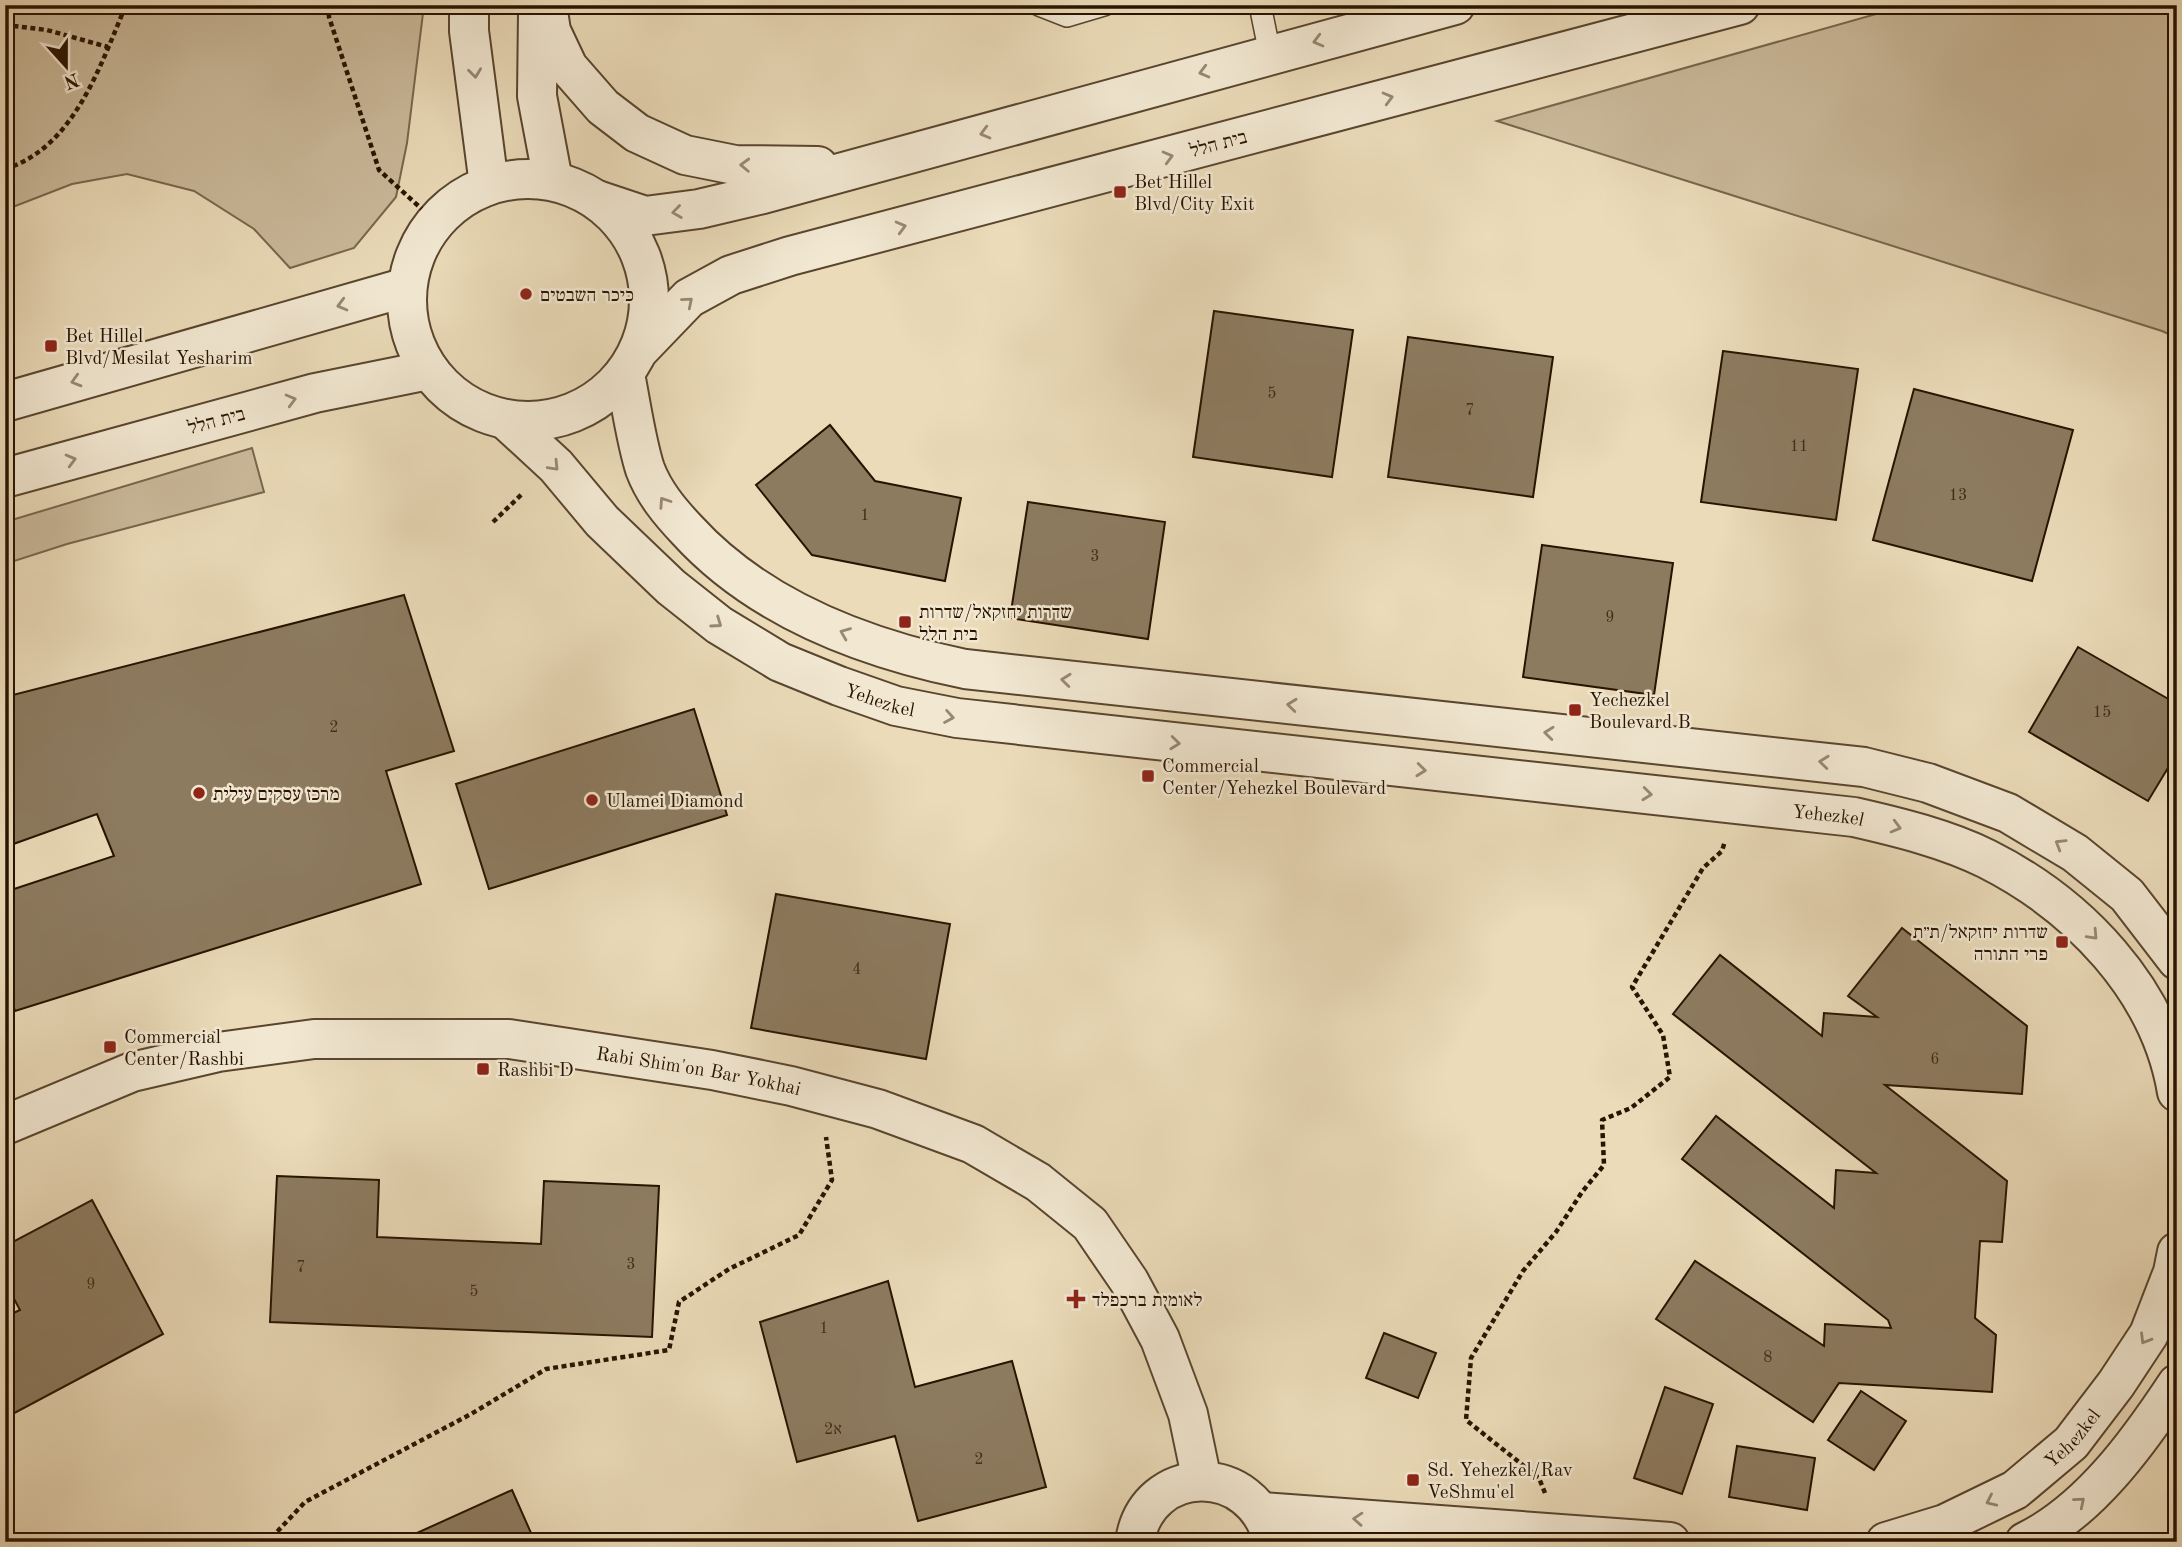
<svg xmlns="http://www.w3.org/2000/svg" width="2182" height="1547" font-family="'Old Standard TT','Frank Ruhl Libre',serif">
	<style>
		.green { fill: #cab99a; stroke: #79664d; stroke-width: 2 }
		.building { fill: #8d7b60; stroke: #281300; stroke-width: 2 }
		.lines { fill: none; stroke-linecap: round; stroke-linejoin: round }
		.service-casing { stroke: #59452e; stroke-width: 24 }
		.minor-casing { stroke: #59452e; stroke-width: 42 }
		.tertiary-casing { stroke: #59452e; stroke-width: 42 }
		.path { stroke: #281300; stroke-width: 4.5; stroke-dasharray: 5 3.5; stroke-linecap: butt }
		.service { stroke: #f2e8d2; stroke-width: 21 }
		.minor { stroke: #f2e8d2; stroke-width: 38 }
		.tertiary { stroke: #f2e8d2; stroke-width: 38 }
		.oneway { stroke: #978874 }
		.poi-dot { fill: #8f2418; stroke: #f2e8d2; stroke-width: 2.5 }
		.labels { text-anchor: middle; stroke-width: 5; stroke-linejoin: round; paint-order: stroke }
		.number-label { font-size: 16px; fill: #412d18 }
		.street-label { font-size: 19px; fill: #281300; stroke: #f2e8d2 }
		.poi-label { font-size: 19px; fill: #281300; stroke: #f2e8d2; text-anchor: start }
	</style>
	<rect width="100%" height="100%" fill="#ebdbb9"/>
	<filter id="stains"><feTurbulence type="fractalNoise" baseFrequency=".00286" numOctaves="4"/><feColorMatrix values="0 0 0 0 .2 0 0 0 0 .09 0 0 0 0 .02 0 0 0 .5 -.17"/></filter>
	<radialGradient id="worn" r=".72"><stop offset=".6" stop-color="#630" stop-opacity="0"/><stop offset="1" stop-color="#630" stop-opacity=".3"/></radialGradient>
	<g class="green">
		<path d="M 5,5 L 424,5 L 407,143 L 396,197 L 354,248 L 290,268 L 254,229 L 194,191 L 127,174 L 72,184 L 5,210 Z"/>
		<path d="M 1908,5 L 2177,5 L 2177,338 L 2162,331 L 1497,121 Z"/>
		<path d="M 252,448 L 264,492 L 67,544 L 5,564 L 5,522 Z"/>
	</g>
	<g class="building">
		<path d="M 1214,311 L 1353,330 L 1332,477 L 1193,457 Z"/>
		<path d="M 1408,337 L 1553,357 L 1533,497 L 1388,477 Z"/>
		<path d="M 1723,351 L 1858,369 L 1836,520 L 1701,502 Z"/>
		<path d="M 1914,389 L 2073,430 L 2032,581 L 1873,540 Z"/>
		<path d="M 830,425 L 875,481 L 961,498 L 945,581 L 812,555 L 756,485 Z"/>
		<path d="M 1028,502 L 1165,522 L 1148,639 L 1010,618 Z"/>
		<path d="M 1542,545 L 1673,563 L 1654,695 L 1523,677 Z"/>
		<path d="M 404,595 L 454,751 L 386,771 L 421,884 L 15,1011 L 5,981 L 5,892 L 114,856 L 97,814 L 5,847 L 5,697 Z"/>
		<path d="M 2078,647 L 2177,704 L 2177,753 L 2148,801 L 2029,732 Z"/>
		<path d="M 694,709 L 727,815 L 489,889 L 456,784 Z"/>
		<path d="M 776,894 L 950,924 L 926,1059 L 751,1028 Z"/>
		<path d="M 1902,928 L 2027,1026 L 2022,1094 L 1885,1085 L 2007,1181 L 2002,1242 L 1980,1241 L 1975,1318 L 1996,1335 L 1992,1392 L 1839,1383 L 1813,1422 L 1656,1319 L 1695,1261 L 1824,1346 L 1825,1324 L 1891,1328 L 1888,1320 L 1682,1159 L 1716,1116 L 1834,1208 L 1836,1170 L 1876,1173 L 1673,1014 L 1720,955 L 1822,1036 L 1824,1013 L 1877,1017 L 1848,996 Z"/>
		<path d="M 277,1176 L 379,1180 L 377,1237 L 541,1244 L 544,1181 L 659,1186 L 652,1337 L 270,1322 Z"/>
		<path d="M 92,1200 L 163,1334 L 5,1418 L 5,1317 L 20,1310 L 5,1282 L 5,1246 Z"/>
		<path d="M 888,1281 L 915,1387 L 1012,1361 L 1046,1487 L 918,1521 L 895,1436 L 797,1462 L 760,1322 Z"/>
		<path d="M 1384,1333 L 1436,1353 L 1418,1398 L 1366,1378 Z"/>
		<path d="M 1665,1387 L 1713,1404 L 1682,1494 L 1634,1478 Z"/>
		<path d="M 1861,1391 L 1906,1421 L 1874,1470 L 1828,1440 Z"/>
		<path d="M 1737,1446 L 1815,1458 L 1807,1510 L 1729,1497 Z"/>
		<path d="M 512,1490 L 535,1542 L 397,1542 Z"/>
	</g>
	<g class="lines">
		<defs>
			<g id="service">
				<path d="M 1039,5 L 1067,16 L 1104,5"/>
				<path d="M 1260,5 L 1270,54"/>
			</g>
			<g id="minor">
				<path id="s1" d="M 5,1125 L 132,1072 L 218,1052 L 314,1039 L 509,1039 L 712,1070 L 791,1086 L 878,1109 L 973,1144 L 1038,1182 L 1090,1224 L 1129,1281 L 1160,1339 L 1188,1414 L 1202,1481"/>
			</g>
			<g id="tertiary">
				<path d="M 469,5 L 469,31 L 489,185"/>
				<path d="M 547,5 L 551,31 L 568,67 L 603,107 L 637,133 L 685,155 L 735,165 L 818,166"/>
				<path d="M 538,13 L 537,96 L 553,181"/>
				<circle cx="528" cy="300" r="121"/>
				<path d="M 597,200 L 645,216 L 699,209 L 763,194 L 1455,5"/>
				<path d="M 639,350 L 689,298 L 731,275 L 790,256 L 1740,5"/>
				<path d="M 625,374 C 631,404 636,441 645,469 C 654,493 670,512 687,530 C 759,609 863,648 965,669 L 1864,767 L 1928,783 L 2008,813 L 2075,853 L 2127,895 L 2177,960"/>
				<path d="M 5,402 L 407,287"/>
				<path id="s2" d="M 505,419 L 556,466 L 602,521 L 671,587 L 719,625 L 780,662 L 839,686 L 896,706 L 957,718 L 1854,817 C 1898,827 1947,839 1987,859 C 2078,905 2160,989 2177,1092"/>
				<path d="M 5,478 L 315,393 L 429,370"/>
				<path d="M 1262,1512 L 1670,1542"/>
				<path d="M 1135,1542 C 1146,1463 1254,1460 1273,1542"/>
				<path id="s3" d="M 1886,1542 L 1945,1524 L 2015,1490 L 2071,1443 L 2116,1384 L 2149,1334 L 2173,1272 L 2177,1252"/>
				<path d="M 2025,1542 C 2089,1511 2138,1443 2177,1384"/>
			</g>
		</defs>
		<use href="#service" class="service-casing"/>
		<use href="#minor" class="minor-casing"/>
		<use href="#tertiary" class="tertiary-casing"/>
		<g class="path">
			<path d="M 328,5 L 329,17 L 379,170 L 436,222"/>
			<path d="M 1201,5 L 1204,8 L 1213,5"/>
			<path d="M 5,25 L 47,30 L 108,47"/>
			<path d="M 5,169 C 74,148 100,66 126,5"/>
			<path d="M 493,522 L 523,493"/>
			<path d="M 1545,1493 L 1539,1478 L 1466,1420 L 1471,1358 L 1523,1271 L 1556,1232 L 1582,1192 L 1604,1165 L 1602,1120 L 1631,1108 L 1670,1077 L 1663,1035 L 1632,987 L 1703,868 L 1722,851 L 1725,841"/>
			<path d="M 264,1542 L 276,1533 L 305,1502 L 471,1414 L 546,1369 L 669,1350 L 679,1302 L 729,1269 L 799,1235 L 832,1180 L 826,1137"/>
		</g>
		<use href="#service" class="service"/>
		<use href="#minor" class="minor"/>
		<use href="#tertiary" class="tertiary"/>
	</g>
	<defs><path id="oneway-chevron" d="M-2-3.5L2.5 0L-2 3.5" fill="none" stroke-width="1.6" stroke-linecap="round" stroke-linejoin="round" transform="scale(1.75)"/></defs>
	<g class="oneway">
		<use href="#oneway-chevron" transform="translate(1318 41) rotate(165)"/>
		<use href="#oneway-chevron" transform="translate(1204 72) rotate(165)"/>
		<use href="#oneway-chevron" transform="translate(475 73) rotate(83)"/>
		<use href="#oneway-chevron" transform="translate(1388 98) rotate(-15)"/>
		<use href="#oneway-chevron" transform="translate(985 133) rotate(165)"/>
		<use href="#oneway-chevron" transform="translate(1168 157) rotate(-15)"/>
		<use href="#oneway-chevron" transform="translate(745 165) rotate(-178)"/>
		<use href="#oneway-chevron" transform="translate(677 212) rotate(172)"/>
		<use href="#oneway-chevron" transform="translate(901 227) rotate(-15)"/>
		<use href="#oneway-chevron" transform="translate(688 302) rotate(-40)"/>
		<use href="#oneway-chevron" transform="translate(342 305) rotate(165)"/>
		<use href="#oneway-chevron" transform="translate(76 381) rotate(164)"/>
		<use href="#oneway-chevron" transform="translate(291 400) rotate(-15)"/>
		<use href="#oneway-chevron" transform="translate(71 460) rotate(-15)"/>
		<use href="#oneway-chevron" transform="translate(554 466) rotate(46)"/>
		<use href="#oneway-chevron" transform="translate(664 502) rotate(-124)"/>
		<use href="#oneway-chevron" transform="translate(717 623) rotate(35)"/>
		<use href="#oneway-chevron" transform="translate(845 633) rotate(-158)"/>
		<use href="#oneway-chevron" transform="translate(1066 680) rotate(-174)"/>
		<use href="#oneway-chevron" transform="translate(1292 705) rotate(-174)"/>
		<use href="#oneway-chevron" transform="translate(949 717) rotate(10)"/>
		<use href="#oneway-chevron" transform="translate(1549 733) rotate(-174)"/>
		<use href="#oneway-chevron" transform="translate(1175 743) rotate(6)"/>
		<use href="#oneway-chevron" transform="translate(1824 762) rotate(-174)"/>
		<use href="#oneway-chevron" transform="translate(1421 770) rotate(6)"/>
		<use href="#oneway-chevron" transform="translate(1647 794) rotate(6)"/>
		<use href="#oneway-chevron" transform="translate(1896 827) rotate(15)"/>
		<use href="#oneway-chevron" transform="translate(2060 844) rotate(-149)"/>
		<use href="#oneway-chevron" transform="translate(2093 935) rotate(47)"/>
		<use href="#oneway-chevron" transform="translate(2145 1339) rotate(121)"/>
		<use href="#oneway-chevron" transform="translate(1991 1501) rotate(155)"/>
		<use href="#oneway-chevron" transform="translate(2080 1502) rotate(-40)"/>
		<use href="#oneway-chevron" transform="translate(1358 1519) rotate(-176)"/>
	</g>
	<g class="poi-dot">
		<rect x="1113" y="185" width="14" height="14" rx="3.5"/>
		<circle cx="526" cy="294" r="7"/>
		<rect x="44" y="339" width="14" height="14" rx="3.5"/>
		<rect x="898" y="615" width="14" height="14" rx="3.5"/>
		<rect x="1568" y="703" width="14" height="14" rx="3.5"/>
		<rect x="1141" y="769" width="14" height="14" rx="3.5"/>
		<circle cx="199" cy="793" r="7"/>
		<circle cx="592" cy="800" r="7"/>
		<rect x="2055" y="935" width="14" height="14" rx="3.5"/>
		<rect x="103" y="1040" width="14" height="14" rx="3.5"/>
		<rect x="476" y="1062" width="14" height="14" rx="3.5"/>
		<path d="M1072.5 1288.5h7v7h7v7h-7v7h-7v-7h-7v-7h7z"/>
		<rect x="1406" y="1473" width="14" height="14" rx="3.5"/>
	</g>
	<g class="labels">
		<g class="number-label">
			<text x="1272" y="398">5</text>
			<text x="1470" y="415">7</text>
			<text x="1799" y="451">11</text>
			<text x="1958" y="500">13</text>
			<text x="865" y="520">1</text>
			<text x="1095" y="561">3</text>
			<text x="1610" y="622">9</text>
			<text x="2102" y="717">15</text>
			<text x="334" y="732">2</text>
			<text x="857" y="974">4</text>
			<text x="1935" y="1064">6</text>
			<text x="631" y="1269">3</text>
			<text x="301" y="1272">7</text>
			<text x="91" y="1289">9</text>
			<text x="474" y="1296">5</text>
			<text x="824" y="1333">1</text>
			<text x="1768" y="1362">8</text>
			<text x="833" y="1434">2א</text>
			<text x="979" y="1464">2</text>
		</g>
		<g class="street-label">
			<text transform="translate(1218 143) rotate(-15)" y="7">בית הלל</text>
			<text transform="translate(216 420) rotate(-15)" y="7">בית הלל</text>
			<text dy="7" stroke="none"><textPath href="#s2" startOffset="476">Yehezkel</textPath></text>
			<text dy="7" stroke="none"><textPath href="#s2" startOffset="1432">Yehezkel</textPath></text>
			<text dy="7" stroke="none"><textPath href="#s1" startOffset="710">Rabi Shim'on Bar Yokhai</textPath></text>
			<text dy="7" stroke="none"><textPath href="#s3" startOffset="217">Yehezkel</textPath></text>
		</g>
		<g class="poi-label">
			<text x="1134" y="188">Bet Hillel<tspan x="1134" dy="22">Blvd/City Exit</tspan></text>
			<text x="540" y="301">כיכר השבטים</text>
			<text x="65" y="342">Bet Hillel<tspan x="65" dy="22">Blvd/Mesilat Yesharim</tspan></text>
			<text x="919" y="618">שדרות יחזקאל/שדרות<tspan x="919" dy="22">בית הלל</tspan></text>
			<text x="1589" y="706">Yechezkel<tspan x="1589" dy="22">Boulevard B</tspan></text>
			<text x="1162" y="772">Commercial<tspan x="1162" dy="22">Center/Yehezkel Boulevard</tspan></text>
			<text x="213" y="800">מרכז עסקים עילית</text>
			<text x="606" y="807">Ulamei Diamond</text>
			<text x="2048" y="938" text-anchor="end">שדרות יחזקאל/ת״ת<tspan x="2048" dy="22">פרי התורה</tspan></text>
			<text x="124" y="1043">Commercial<tspan x="124" dy="22">Center/Rashbi</tspan></text>
			<text x="497" y="1076">Rashbi D</text>
			<text x="1092" y="1306">לאומית ברכפלד</text>
			<text x="1427" y="1476">Sd. Yehezkel/Rav<tspan x="1427" dy="22">VeShmu'el</tspan></text>
		</g>
	</g>
	<rect width="2182" height="1547" fill="none" stroke="#ebdbb9" stroke-width="28"/>
	<rect x="7" y="7" width="2168" height="1533" fill="none" stroke="#281300" stroke-width="3.5"/>
	<rect x="14" y="14" width="2154" height="1519" fill="none" stroke="#281300" stroke-width="2"/>
	<g transform="translate(66 66) rotate(159)" stroke="#f2e8d2" stroke-width="5" paint-order="stroke">
	<path d="M0-5L12 26L0 18L-12 26Z" fill="#281300"/>
	<text y="-10" font-size="19" font-weight="bold" text-anchor="middle" fill="#281300">N</text>
	</g>
	<rect width="100%" height="100%" filter="url(#stains)"/>
	<rect width="100%" height="100%" fill="url(#worn)"/>
</svg>
